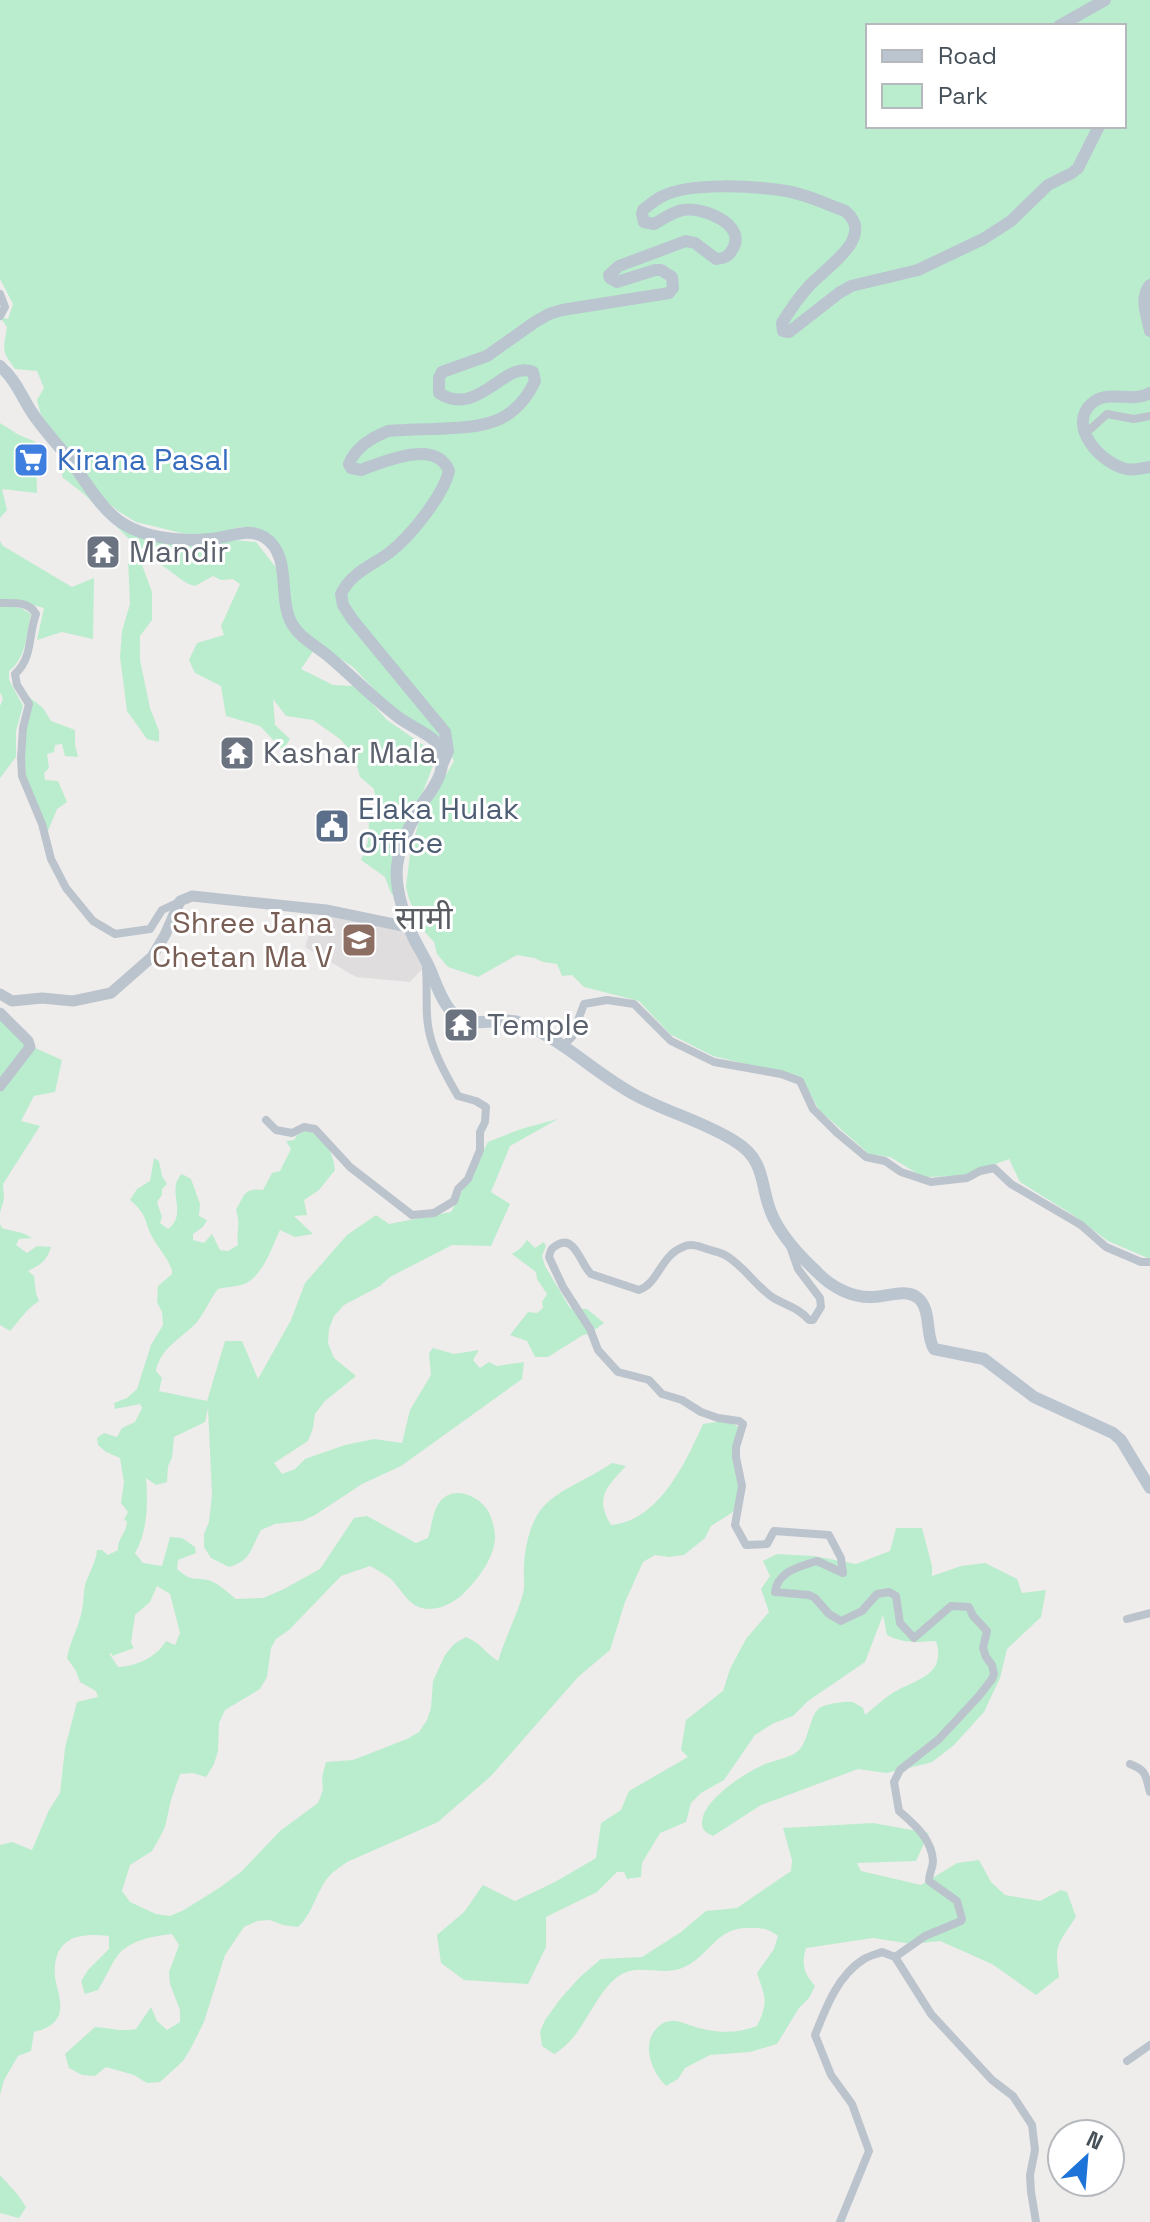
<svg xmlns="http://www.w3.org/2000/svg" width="1150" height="2222" font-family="'Space Grotesk','Noto Sans Devanagari',sans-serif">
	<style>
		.education { fill: #e0ddde }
		.green { fill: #baedcd; fill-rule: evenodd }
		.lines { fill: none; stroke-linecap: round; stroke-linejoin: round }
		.minor { stroke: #bbc4cc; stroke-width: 8 }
		.tertiary { stroke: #bbc4cc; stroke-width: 11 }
		.secondary { stroke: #bac5d0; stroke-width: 12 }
		.labels { text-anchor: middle; stroke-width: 6; stroke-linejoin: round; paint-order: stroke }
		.shop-label { font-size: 30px; fill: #366cbe; stroke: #fff; text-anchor: start }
		.worship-label { font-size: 30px; fill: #5b616d; stroke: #fff; text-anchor: start }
		.service-label { font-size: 30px; fill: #4e5e75; stroke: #fff; text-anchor: start }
		.education-label { font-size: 30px; fill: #785e54; stroke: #fff; text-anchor: end }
		.neighbourhood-label { font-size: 32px; fill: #595d61; stroke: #fff }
	</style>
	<rect width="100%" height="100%" fill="#efecec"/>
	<path class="education" d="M 323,912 L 399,919 L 424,967 L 410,982 L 356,977 L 305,947 L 311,929 L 317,929 Z"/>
	<g class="green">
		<path d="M 0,0 L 1150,0 L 1150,1259 L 1108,1241 L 1073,1215 L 1020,1182 L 1009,1159 L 963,1176 L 923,1177 L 890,1157 L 869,1154 L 819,1110 L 801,1077 L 713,1056 L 670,1034 L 639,1001 L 584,987 L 572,975 L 562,976 L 557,964 L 543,962 L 534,958 L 517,955 L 478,977 L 448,967 L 437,954 L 434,942 L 423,930 L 409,899 L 406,887 L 410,854 L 419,821 L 454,761 L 448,750 L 388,704 L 353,667 L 318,644 L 301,669 L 333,685 L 353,686 L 361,691 L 387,720 L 432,751 L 436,758 L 424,789 L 401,835 L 397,899 L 391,893 L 385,877 L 361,860 L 368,842 L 369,822 L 377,808 L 374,789 L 360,777 L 353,753 L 340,739 L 313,720 L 286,716 L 273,699 L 275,725 L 290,739 L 283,750 L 260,726 L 226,716 L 221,686 L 195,673 L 189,660 L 197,643 L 224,635 L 221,626 L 240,584 L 233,579 L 221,580 L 213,576 L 195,586 C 175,581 166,559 143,562 L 142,565 L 152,592 L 152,620 L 140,636 L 140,660 L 150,708 L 159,731 L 159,742 L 147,739 L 127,711 L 120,657 L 122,631 L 130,604 L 128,559 L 136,546 L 84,494 L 62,477 L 63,468 L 67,464 L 130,531 L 256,542 L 278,570 L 286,570 L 286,559 L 281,549 L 251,528 L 240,527 L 207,536 L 194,536 L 136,522 L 118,511 L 105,500 L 86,476 L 82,463 L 49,429 L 40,412 L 37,400 L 44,388 L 37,371 L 15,369 C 0,349 4,350 7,327 L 0,317 L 8,319 L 13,304 L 0,279 ZM 868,26 L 1124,26 L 1124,126 L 868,126 Z"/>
		<path d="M 0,423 L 19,435 L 36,442 L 37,493 L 2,489 L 7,510 L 0,518 Z"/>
		<path d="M 0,541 L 3,546 L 72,587 L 94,578 L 93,639 L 62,632 L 37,640 L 44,608 L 13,599 L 0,599 Z"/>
		<path d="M 9,606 L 21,608 L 31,614 C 26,635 27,657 9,671 L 9,680 L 23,706 L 16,731 L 16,757 L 0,778 L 0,706 L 3,699 L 0,692 L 0,607 Z"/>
		<path d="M 29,697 L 43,708 L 51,721 L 75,730 L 75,745 L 78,757 L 65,756 L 62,744 L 55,745 L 54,752 L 47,754 L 49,768 L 44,773 L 45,780 L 58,781 L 67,802 L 57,809 L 47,833 L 26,782 L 24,743 Z"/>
		<path d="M 0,1019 L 22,1042 L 62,1060 L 55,1092 L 34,1096 L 21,1121 L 40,1126 L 3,1184 L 4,1199 L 0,1213 Z"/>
		<path d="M 558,1119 L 510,1146 L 491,1192 L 510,1204 L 491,1246 L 452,1245 L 390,1277 L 380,1286 L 344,1305 L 334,1316 L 329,1329 L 328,1343 L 334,1358 L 356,1376 L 325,1401 L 315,1414 L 313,1428 L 308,1441 L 274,1463 L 282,1474 L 295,1469 L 305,1459 L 345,1445 L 374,1439 L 402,1443 L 410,1410 L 431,1375 L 429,1353 L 433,1348 L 454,1354 L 479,1350 L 473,1360 L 480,1368 L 489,1362 L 497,1366 L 524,1362 L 522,1379 L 401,1466 L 362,1484 L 315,1515 L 302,1521 L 275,1524 L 261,1530 C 251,1548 251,1561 229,1567 L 211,1558 L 204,1547 L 204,1534 L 209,1522 L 212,1495 L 208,1408 L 205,1422 L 174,1437 L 172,1458 L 168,1466 L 167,1482 L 156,1485 L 146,1478 C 148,1502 148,1531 135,1553 L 143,1563 L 162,1566 L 170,1537 L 182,1538 L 195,1547 L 196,1553 L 178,1560 L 177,1569 C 192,1582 192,1577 208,1580 C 219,1583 228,1593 236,1599 L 263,1598 L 284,1589 L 320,1569 L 354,1518 L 367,1516 L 416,1543 L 428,1538 C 432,1526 432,1513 439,1503 C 451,1486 474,1493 486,1508 C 491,1514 495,1529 495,1537 C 495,1556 479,1578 466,1591 C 456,1602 438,1612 422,1608 C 408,1605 400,1588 391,1579 C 384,1574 378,1570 370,1566 L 341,1576 L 289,1630 L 276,1639 L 271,1648 L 267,1677 L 260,1689 L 225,1710 L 219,1723 L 218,1751 L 214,1764 L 206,1777 L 193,1773 L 180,1774 L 171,1800 L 165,1827 L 159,1839 L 152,1851 L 130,1865 L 122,1891 L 130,1902 L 156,1914 L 170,1916 L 184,1910 L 219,1888 L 241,1872 L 280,1831 L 318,1803 L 323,1790 L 322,1777 L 326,1762 L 353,1760 L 407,1739 L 419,1732 L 427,1720 L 431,1708 L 433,1681 L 445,1655 L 454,1644 L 466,1637 C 481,1643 485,1653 498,1661 C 505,1639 515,1619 522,1597 C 526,1587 523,1576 524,1566 C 525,1546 530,1522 543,1507 C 559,1489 591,1478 612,1463 L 626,1466 C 607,1487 594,1497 611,1525 C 659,1521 686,1462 703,1424 C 716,1422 729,1418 739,1428 L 740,1485 L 733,1512 L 711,1526 L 705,1538 L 684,1555 L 669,1557 L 655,1555 L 643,1562 L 625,1602 L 610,1650 L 578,1677 L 491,1776 L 438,1822 L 347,1862 C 340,1867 332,1872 326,1880 C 315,1896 312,1914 298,1927 L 283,1925 L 270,1920 L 257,1921 L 244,1927 L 225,1955 L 204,2022 L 191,2048 L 183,2061 L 160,2082 L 147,2083 L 134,2075 L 106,2067 L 95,2076 L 82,2075 L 69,2068 L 65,2054 L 95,2027 C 110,2028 121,2032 136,2029 L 151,2007 L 157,2021 L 167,2030 L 180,2022 L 180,2010 L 170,1984 L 169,1972 L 179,1945 L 172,1934 C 154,1936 130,1940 118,1955 C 110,1966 105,1979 98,1990 L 85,1994 L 81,1981 L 88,1970 L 109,1949 L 109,1936 C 77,1932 52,1938 55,1977 C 57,1990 63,2002 59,2015 C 54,2026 45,2029 34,2032 L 31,2051 L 18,2056 L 4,2080 L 0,2095 L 0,1845 L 12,1842 L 32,1850 L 49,1810 L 60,1793 L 65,1748 L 77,1702 L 98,1697 L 96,1691 L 80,1682 L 76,1671 L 67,1658 C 70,1641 79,1627 82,1610 C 84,1602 83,1593 85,1585 C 89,1573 96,1562 97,1550 L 102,1550 L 108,1555 L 118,1550 C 117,1539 127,1532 127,1521 L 124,1520 L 128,1512 L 121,1503 L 124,1482 L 120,1458 L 106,1452 L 98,1445 L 97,1438 L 104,1433 L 117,1437 L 122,1428 L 135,1422 L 142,1408 L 140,1404 L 115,1409 L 114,1403 L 127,1398 L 137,1389 L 151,1345 L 163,1325 L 162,1312 L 157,1302 L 158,1286 L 172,1274 L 172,1270 C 168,1259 160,1250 154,1240 C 143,1222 150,1217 130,1200 L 137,1189 L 150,1181 L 154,1158 L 159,1161 L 162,1176 L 167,1184 L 162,1189 L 162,1195 L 157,1202 L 162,1217 L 160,1223 L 168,1229 C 189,1213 165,1190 182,1174 L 191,1179 L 200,1204 L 199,1216 L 207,1220 L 203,1227 L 193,1234 L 193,1240 L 204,1243 L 212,1234 L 220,1250 L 228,1251 L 238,1245 C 236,1232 241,1225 236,1210 C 244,1196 244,1187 263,1190 L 272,1173 L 280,1171 L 291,1149 L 286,1141 L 294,1140 L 297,1135 L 307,1130 C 325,1138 333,1152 335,1170 L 319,1190 L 304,1200 L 307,1215 L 294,1216 L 313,1234 L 295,1237 L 280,1230 C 272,1247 263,1276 244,1284 C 236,1287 226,1287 218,1289 C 210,1299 205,1312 197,1322 C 182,1338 160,1348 156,1371 L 162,1378 L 159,1391 L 207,1401 L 225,1341 L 242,1341 L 258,1379 L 291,1320 L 305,1283 L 347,1235 L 376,1215 L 389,1224 L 451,1212 L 488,1142 L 521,1129 ZM 157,1586 L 170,1594 L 180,1633 L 175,1645 L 166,1641 C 156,1658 136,1666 118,1667 L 109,1653 L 112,1654 L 112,1656 L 134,1648 L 131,1643 L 135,1615 L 150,1602 Z"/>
		<path d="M 0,1224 L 2,1228 C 13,1232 22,1231 32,1238 L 19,1239 L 16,1245 L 27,1253 L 37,1246 L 51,1247 C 47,1261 40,1265 28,1271 L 34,1276 L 36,1293 L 39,1301 C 26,1309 20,1320 10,1331 L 0,1325 Z"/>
		<path d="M 527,1240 L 535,1248 L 544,1242 L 546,1246 L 542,1256 L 545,1266 L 570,1308 L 587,1309 L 604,1323 L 589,1334 L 583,1335 L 548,1357 L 535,1357 L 527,1341 L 510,1335 L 528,1312 L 537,1313 L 543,1308 L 542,1302 L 547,1294 L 537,1279 L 536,1272 L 512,1254 L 521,1248 Z"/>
		<path d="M 896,1528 L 922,1528 L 932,1566 L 932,1576 L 961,1566 L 985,1563 L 1017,1579 L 1022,1593 L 1046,1590 L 1041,1617 L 1007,1649 L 1000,1678 L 984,1712 L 954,1745 L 932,1762 L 925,1764 L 886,1773 L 858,1769 L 761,1805 L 713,1836 C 703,1832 700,1827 703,1817 C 708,1797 745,1773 763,1765 C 774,1760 790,1758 798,1751 C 810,1740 809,1713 821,1707 C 828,1704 845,1701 852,1702 C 856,1703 859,1706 863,1708 L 865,1715 C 874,1708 882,1700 891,1694 C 914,1679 947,1677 936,1641 C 918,1642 904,1644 887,1635 L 883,1615 L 865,1662 L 808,1701 L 793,1716 L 774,1723 L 755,1735 L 724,1780 L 701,1793 L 691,1803 L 686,1822 L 660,1833 L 642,1863 L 641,1877 L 627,1879 L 624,1872 L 617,1872 L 597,1892 L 546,1917 L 546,1947 L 528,1984 L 464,1980 L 441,1963 L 437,1935 L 464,1912 L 483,1885 L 515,1901 L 555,1882 L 596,1858 L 601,1823 L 621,1810 L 629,1791 L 688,1757 L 681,1750 L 686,1720 L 723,1691 L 730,1669 L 746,1639 L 769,1612 L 761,1589 L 770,1576 L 763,1561 L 777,1554 L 814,1556 L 856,1564 L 890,1551 Z"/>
		<path d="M 873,1823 L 929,1833 L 916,1861 L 857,1863 L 861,1871 L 921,1885 L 957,1863 L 979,1860 L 991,1882 L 1005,1895 L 1040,1901 L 1061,1890 L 1067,1892 L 1076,1917 C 1058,1944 1054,1944 1059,1977 L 1036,1995 L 992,1964 L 940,1941 L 912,1944 L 873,1938 L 806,1948 C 801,1965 804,1973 815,1986 L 809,1998 L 799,2008 L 777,2044 L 750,2052 L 710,2055 L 685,2068 L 678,2079 L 666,2086 C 657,2077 648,2061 649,2047 C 649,2035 658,2022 671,2021 C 678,2020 688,2025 695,2027 C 716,2033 736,2034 757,2026 C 769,2002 765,1997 757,1973 L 774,1949 L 778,1936 C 767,1928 762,1928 749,1928 C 715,1927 710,1957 682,1968 C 660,1977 637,1961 616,1978 C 591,1999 583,2038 554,2054 L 542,2046 L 540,2032 L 545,2020 L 561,1998 L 580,1977 L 601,1959 L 642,1957 L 681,1932 L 706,1911 L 737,1908 L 791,1871 L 792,1860 L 783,1828 Z"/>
		<path d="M 0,2175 L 18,2195 L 26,2207 L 19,2218 L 0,2213 Z"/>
	</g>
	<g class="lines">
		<g class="minor">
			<path d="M 0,294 L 5,307 L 0,316"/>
			<path d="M 1085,434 L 1107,414 L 1134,419 L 1150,416"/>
			<path d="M 0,603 C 13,603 29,601 36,614 C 28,635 33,658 15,674 L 17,685 L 29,704 L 23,728 L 21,758 L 22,776 L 42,824 L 51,859 L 66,888 L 93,921 L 115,934 L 150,929 L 162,910 L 179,902"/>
			<path d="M 564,1045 L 572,1037 L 584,1004 L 607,1000 L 634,1004 L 671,1041 L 714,1062 L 781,1074 L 800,1081 L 813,1109 L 836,1132 L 866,1157 L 885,1161 L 901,1172 L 931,1182 L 967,1178 L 980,1171 L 994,1168 L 1011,1184 L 1081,1225 L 1106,1247 L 1141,1262 L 1150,1262"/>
			<path d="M 266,1120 L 276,1130 L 292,1133 L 304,1127 L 315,1129 L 350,1167 L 412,1215 L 434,1213 L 454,1201 L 458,1189 L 468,1179 L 480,1150 L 480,1132 L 485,1122 L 486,1107 L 476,1101 L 458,1096 C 448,1079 436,1058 431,1039 C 424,1017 428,991 426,969"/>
			<path d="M 790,1246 L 798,1269 L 820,1298 L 821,1307 L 813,1320 L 809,1320 C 799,1308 785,1305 772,1297 C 755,1285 743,1265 725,1255 C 720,1252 713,1251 707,1249 C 699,1246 691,1243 683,1247 C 660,1256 659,1283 639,1290 L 591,1274 C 581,1265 575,1234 557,1245 C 550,1249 551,1250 549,1257 L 563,1287 L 590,1329 L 598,1350 L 618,1372 L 649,1380 L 662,1394 L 682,1400 L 701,1412 L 718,1418 L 739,1421 L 743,1424 L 736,1447 L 736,1457 L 742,1486 L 735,1525 L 746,1545 L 767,1544 L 774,1531 L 829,1535 L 841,1558 L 843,1573 L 817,1561 C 799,1567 778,1571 775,1592 L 809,1595 L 815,1598 L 829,1614 L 841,1621 L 862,1611 L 877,1594 L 889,1592 L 896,1596 L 900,1623 L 914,1638 L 951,1606 L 969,1607 L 973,1616 L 987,1631 L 983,1648 L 986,1657 L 992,1665 L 994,1674 L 992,1679 L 979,1696 L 939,1739 L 900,1770 L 894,1782 L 899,1811 C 914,1824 932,1839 933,1861 C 933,1868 929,1873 929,1881 L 957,1901 L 962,1919 L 961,1921 L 925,1936 L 895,1957"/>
			<path d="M 1127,1619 L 1150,1613"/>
			<path d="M 1130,1764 C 1148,1771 1145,1776 1150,1792"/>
			<path d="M 1127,2061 L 1150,2045"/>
			<path d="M 840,2222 L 869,2151 L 852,2104 L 831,2075 L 815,2035 C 826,2007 838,1975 864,1959 C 869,1956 877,1954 882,1952 L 895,1957 L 931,2014 L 992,2080 L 1013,2096 L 1032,2125 L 1035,2150 L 1030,2175 L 1031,2192 L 1036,2222"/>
		</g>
		<g class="tertiary">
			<path d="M 0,994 L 12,1001 L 42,998 L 73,1001 L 111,993 L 152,957 L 165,935 L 180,901 L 192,896 L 326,910 L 408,927"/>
			<path d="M 0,1013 L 28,1041 L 30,1047 L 0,1086"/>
		</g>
		<g class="secondary">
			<path d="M 1059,26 L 1105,0"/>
			<path d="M 1150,285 C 1139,298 1147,316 1150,331"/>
			<path d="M 0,366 C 15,379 21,395 31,411 C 42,428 57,444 70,460 C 84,479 96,501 113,516 C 137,538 179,542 210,539 C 227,538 248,527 264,537 C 293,555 277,598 292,624 C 300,638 315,645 327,655 C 351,675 373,698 398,717 C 408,725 430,734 437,743 C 443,750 443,766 440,774 C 437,783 430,793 424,801 C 412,821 400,842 397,866 C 395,885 402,910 409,927 C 414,942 424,955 430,969 C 436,983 441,1000 451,1011 C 470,1034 499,1013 524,1024 C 566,1042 597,1075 637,1096 C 669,1113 705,1122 736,1142 C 768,1162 759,1188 773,1217 C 782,1236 801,1257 817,1272 C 831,1287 852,1298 873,1297 C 887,1297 906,1288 918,1298 C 932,1310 925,1335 934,1349 L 984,1359 L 1034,1397 L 1113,1433 L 1121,1440 L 1150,1488"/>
			<path d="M 1150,393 C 1131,404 1108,388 1091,404 C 1067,427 1102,464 1126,469 C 1133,471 1142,468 1150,467"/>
			<path d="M 442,765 L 448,751 L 445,732 L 352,619 L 343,605 L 341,594 C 351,573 371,566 389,553 C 410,537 443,496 449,471 C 436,438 383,462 361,470 L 351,468 L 349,464 C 355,448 373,437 388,431 C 403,430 418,429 433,429 C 478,427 513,428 535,381 L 533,372 C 505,359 478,419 439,393 L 439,378 L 442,372 L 487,356 L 535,322 L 549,314 L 562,310 L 669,293 L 673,288 L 672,277 L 661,270 L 655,270 L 617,282 L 610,278 L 609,275 L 619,266 L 686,241 L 695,243 L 716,259 C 724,258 728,257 732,250 C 749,225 702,206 683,210 C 672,212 663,219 654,224 L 644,222 L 642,214 L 643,210 C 649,205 656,199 663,196 C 690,182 756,186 786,191 C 806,194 826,204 845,211 C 877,237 825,268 809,286 C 799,297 790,310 782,323 L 783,331 L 789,332 L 839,293 L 851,286 L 918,270 L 983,239 L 1011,221 L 1048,185 L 1072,173 L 1078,168 L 1099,126"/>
		</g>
	</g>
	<defs>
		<symbol id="supermarket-square" viewBox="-11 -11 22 22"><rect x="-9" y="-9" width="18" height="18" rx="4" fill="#3f7fe0" stroke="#fff"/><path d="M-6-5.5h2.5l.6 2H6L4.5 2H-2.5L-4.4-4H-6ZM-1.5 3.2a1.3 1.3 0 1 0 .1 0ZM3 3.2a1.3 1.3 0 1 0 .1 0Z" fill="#fff"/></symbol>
		<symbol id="temple-square" viewBox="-11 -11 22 22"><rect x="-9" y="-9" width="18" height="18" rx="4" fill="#6b7280" stroke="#fff"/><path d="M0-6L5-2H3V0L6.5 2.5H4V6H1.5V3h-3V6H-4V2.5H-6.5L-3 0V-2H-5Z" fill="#fff"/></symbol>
		<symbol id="civic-square" viewBox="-11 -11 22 22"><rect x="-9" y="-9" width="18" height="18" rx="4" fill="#5c6f8a" stroke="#fff"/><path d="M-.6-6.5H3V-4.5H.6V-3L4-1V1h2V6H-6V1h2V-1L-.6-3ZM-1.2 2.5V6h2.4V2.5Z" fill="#fff"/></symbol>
		<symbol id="school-square" viewBox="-11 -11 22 22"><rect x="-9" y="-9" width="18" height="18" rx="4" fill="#8d6e63" stroke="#fff"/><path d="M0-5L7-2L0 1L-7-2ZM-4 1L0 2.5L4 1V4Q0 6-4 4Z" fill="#fff"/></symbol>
	</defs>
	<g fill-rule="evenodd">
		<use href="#supermarket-square" x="11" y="440" width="40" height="40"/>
		<use href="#temple-square" x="83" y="532" width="40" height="40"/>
		<use href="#temple-square" x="217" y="733" width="40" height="40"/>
		<use href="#civic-square" x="312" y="806" width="40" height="40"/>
		<use href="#school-square" x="339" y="920" width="40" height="40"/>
		<use href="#temple-square" x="441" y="1005" width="40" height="40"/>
	</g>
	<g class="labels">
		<g class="shop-label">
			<text x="57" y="470">Kirana Pasal</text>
		</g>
		<g class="worship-label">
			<text x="129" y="562">Mandir</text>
			<text x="263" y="763">Kashar Mala</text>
			<text x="487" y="1035">Temple</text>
		</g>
		<g class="service-label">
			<text x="358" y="819">Elaka Hulak<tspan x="358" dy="34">Office</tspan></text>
		</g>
		<g class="education-label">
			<text x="333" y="933">Shree Jana<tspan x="333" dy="34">Chetan Ma V</tspan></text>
		</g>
		<g class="neighbourhood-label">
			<text x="424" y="929">सामी</text>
		</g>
	</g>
	<rect x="866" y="24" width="260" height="104" fill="#ffffff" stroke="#b5b9bd" stroke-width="2"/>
	<rect x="882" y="50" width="40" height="12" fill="#bac5d0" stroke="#b5b9bd" stroke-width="2"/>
	<text x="938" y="64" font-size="24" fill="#455059">Road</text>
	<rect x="882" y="84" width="40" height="24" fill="#baedcd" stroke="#b5b9bd" stroke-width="2"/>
	<text x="938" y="104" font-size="24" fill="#455059">Park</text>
	<g transform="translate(1086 2158) rotate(26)"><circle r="38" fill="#ffffff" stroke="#b5b9bd" stroke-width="2"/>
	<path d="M0-6L14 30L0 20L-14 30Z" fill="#1d73d8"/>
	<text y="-12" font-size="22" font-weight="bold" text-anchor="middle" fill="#455059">N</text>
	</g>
</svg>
